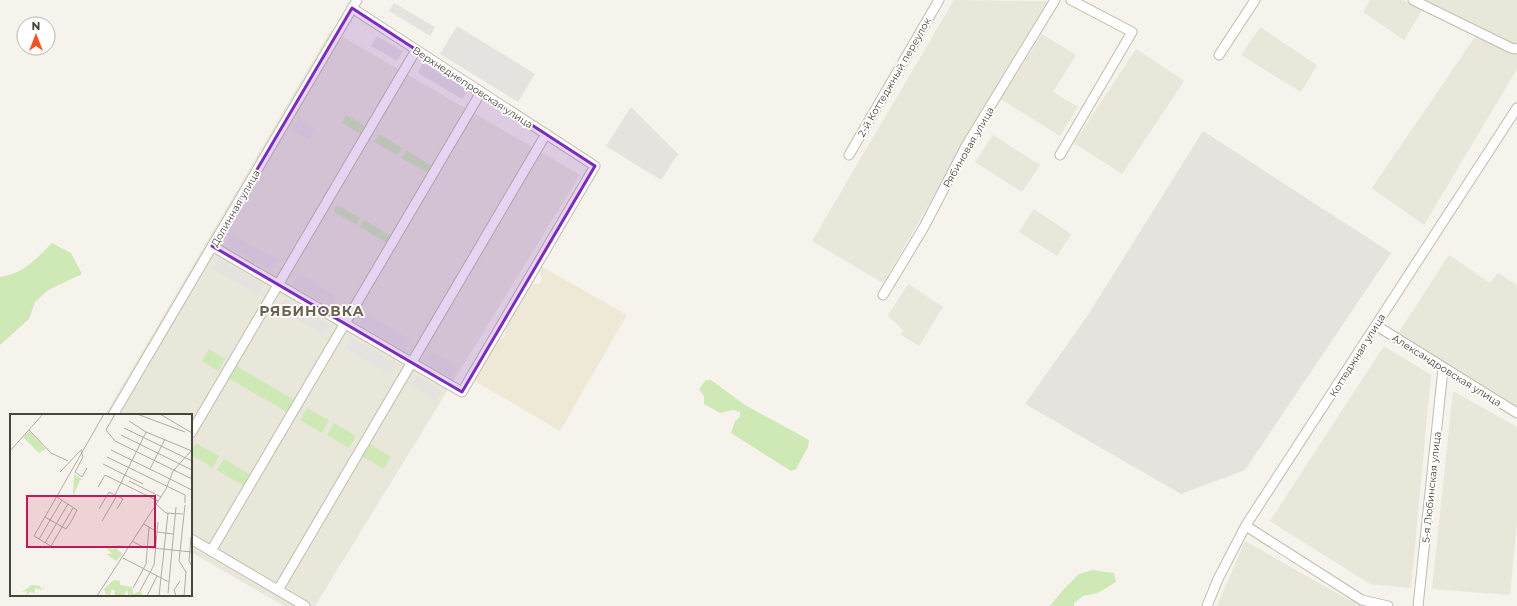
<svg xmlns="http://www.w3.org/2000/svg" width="1517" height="606" font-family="Montserrat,sans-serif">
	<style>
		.residential { fill: #e9e6da }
		.industrial { fill: #e6e2dd }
		.education { fill: #eee9d6 }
		.green { fill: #cee9b6 }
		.parking { fill: #e5e3e0 }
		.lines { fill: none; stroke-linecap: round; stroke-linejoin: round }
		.minor-casing { stroke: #c1bcae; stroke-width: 11 }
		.minor { stroke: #fff; stroke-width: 9 }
		.marked { fill: #7b2cbf; fill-opacity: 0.2; stroke: #7b2cbf; stroke-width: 3; stroke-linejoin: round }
		.labels { text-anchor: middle; stroke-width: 3.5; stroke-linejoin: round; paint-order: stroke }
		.street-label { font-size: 10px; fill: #4a4539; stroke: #fff }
		.district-label { font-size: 14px; font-weight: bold; letter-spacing: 1px; fill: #6d6350; stroke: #fff }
		.inset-road { fill: none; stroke: #b1ada4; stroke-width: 1 }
		.view { fill: #c2185b; fill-opacity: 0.15; stroke: #c2185b; stroke-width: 2 }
		.inset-edge { fill: none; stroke: #4a4539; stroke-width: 2 }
	</style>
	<rect width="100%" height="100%" fill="#f6f3ec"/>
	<g class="residential">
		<path d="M 954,0 L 1048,1 L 883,283 L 812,241 Z"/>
		<path d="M 1370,0 L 1403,0 L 1422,10 L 1404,40 L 1363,12 Z"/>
		<path d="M 1419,0 L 1517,0 L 1517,69 L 1424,225 L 1372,188 L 1479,31 Z"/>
		<path d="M 1260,27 L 1317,65 L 1301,92 L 1241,55 Z"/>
		<path d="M 331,30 L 580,175 L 315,606 L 284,606 L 191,552 L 191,415 L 105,415 Z"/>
		<path d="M 1042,34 L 1076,55 L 1053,92 L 1078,107 L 1060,136 L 1001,99 Z"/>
		<path d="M 1136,49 L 1184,81 L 1122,174 L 1074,143 Z"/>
		<path d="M 993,135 L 1040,165 L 1022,192 L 975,162 Z"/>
		<path d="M 1034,209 L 1071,234 L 1057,256 L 1019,232 Z"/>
		<path d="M 1449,255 L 1490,283 L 1498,273 L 1517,285 L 1517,408 L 1397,335 Z"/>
		<path d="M 908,284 L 943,307 L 919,346 L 901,335 L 903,330 L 888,316 Z"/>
		<path d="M 1384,346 L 1431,375 L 1411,588 L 1370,584 L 1270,521 Z"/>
		<path d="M 1453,391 L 1517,427 L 1517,520 L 1510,595 L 1432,589 Z"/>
		<path d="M 1245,541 L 1349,600 L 1376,606 L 1217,606 Z"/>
	</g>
	<g class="industrial">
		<path d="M 631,107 L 678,154 L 661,180 L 606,146 Z"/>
		<path d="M 1203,131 L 1391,253 L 1245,470 L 1181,494 L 1025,404 L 1088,315 Z"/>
	</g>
	<path class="education" d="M 541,266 L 627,315 L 560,431 L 473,380 L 498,338 L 503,338 L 505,335 L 505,326 L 530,284 L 539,284 L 542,279 L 539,269 Z"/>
	<g class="green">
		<path d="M 346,115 L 366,127 L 362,135 L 342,123 Z"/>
		<path d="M 379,134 L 402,148 L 397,155 L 374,142 Z"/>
		<path d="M 406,150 L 432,166 L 428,173 L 401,158 Z"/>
		<path d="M 337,205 L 360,218 L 357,225 L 333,211 Z"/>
		<path d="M 364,220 L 391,236 L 387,243 L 360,227 Z"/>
		<path d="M 52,243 L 71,253 L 82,274 L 48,290 L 35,302 L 29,319 L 0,345 L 0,277 C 23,274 36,259 52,243 Z"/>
		<path d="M 209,349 L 225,359 L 218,371 L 202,361 Z"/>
		<path d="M 235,365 L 294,400 L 287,412 L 228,378 Z"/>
		<path d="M 706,380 L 711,380 L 745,405 L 809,440 L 808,447 L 796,469 L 791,471 L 731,433 L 735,421 L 740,417 L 740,412 L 733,410 L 720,413 L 704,404 L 704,396 L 699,389 Z"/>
		<path d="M 307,408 L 329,420 L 322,433 L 300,420 Z"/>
		<path d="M 334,423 L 356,436 L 349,448 L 327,435 Z"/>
		<path d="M 196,443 L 219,456 L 213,468 L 191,455 Z"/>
		<path d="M 370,444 L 391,457 L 384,469 L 362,456 Z"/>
		<path d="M 224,459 L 251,475 L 244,486 L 217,470 Z"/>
		<path d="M 1092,570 L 1114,573 L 1116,582 L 1098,593 L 1083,596 L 1074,603 L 1074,606 L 1050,606 L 1062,591 L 1079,574 Z"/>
	</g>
	<g class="parking">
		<path d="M 394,3 L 435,27 L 430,36 L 389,11 Z"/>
		<path d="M 457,26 L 535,74 L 518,102 L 440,54 Z"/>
		<path d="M 377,36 L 403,51 L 397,61 L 371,46 Z"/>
		<path d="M 423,63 L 468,90 L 462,99 L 418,73 Z"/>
		<path d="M 299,119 L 316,129 L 309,140 L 292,130 Z"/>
		<path d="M 233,235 L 278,261 L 271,271 L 227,245 Z"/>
		<path d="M 219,259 L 264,285 L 258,295 L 213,269 Z"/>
		<path d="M 299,274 L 336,296 L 330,306 L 293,285 Z"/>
		<path d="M 285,298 L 330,325 L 324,335 L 279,309 Z"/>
		<path d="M 365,313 L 410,340 L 404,350 L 359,324 Z"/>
		<path d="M 351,337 L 396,364 L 390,374 L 345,348 Z"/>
		<path d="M 432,352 L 457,367 L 451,378 L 426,363 Z"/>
		<path d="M 417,376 L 442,391 L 436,401 L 411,386 Z"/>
	</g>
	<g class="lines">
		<defs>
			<g id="minor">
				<path d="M 1413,0 L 1511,48 L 1517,49"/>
				<path d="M 1219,55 L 1255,0"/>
				<path d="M 849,155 L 939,0"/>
				<path d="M 1060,155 L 1132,32 L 1071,0"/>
				<path d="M 212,246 L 462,392 L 595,166 L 352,8"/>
				<path d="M 883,295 L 924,227 L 966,146 L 1055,0"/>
				<path d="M 1377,326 L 1517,413"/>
				<path d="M 113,415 L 357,0"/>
				<path d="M 191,433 L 416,50"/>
				<path d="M 1246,526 L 1354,595 L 1362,600 L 1388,606"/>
				<path d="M 191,539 L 305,606"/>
				<path d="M 211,551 L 481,92"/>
				<path d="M 278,590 L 546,134"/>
				<path d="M 1207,606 L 1218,579 L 1246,525 L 1517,108"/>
				<path d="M 1418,606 L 1443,369"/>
			</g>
		</defs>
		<use href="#minor" class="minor-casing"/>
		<use href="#minor" class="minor"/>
	</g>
	<path class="marked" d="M 352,8 L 595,166 L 462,392 L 212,246 Z"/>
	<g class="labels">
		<g class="street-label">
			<text transform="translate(894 77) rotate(-60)" y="4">2-й Коттеджный переулок</text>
			<text transform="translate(473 87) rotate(33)" y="4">Верхнеднепровская улица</text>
			<text transform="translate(968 147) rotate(-60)" y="4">Рябиновая улица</text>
			<text transform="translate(235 208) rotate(-60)" y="4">Долинная улица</text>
			<text transform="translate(1357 355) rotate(-58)" y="4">Коттеджная улица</text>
			<text transform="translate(1447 370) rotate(32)" y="4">Александровская улица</text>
			<text transform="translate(1431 487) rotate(-84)" y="4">5-я Любинская улица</text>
		</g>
		<g class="district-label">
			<text x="312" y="316">РЯБИНОВКА</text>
		</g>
	</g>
	<g transform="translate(10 414)">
		<rect width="182" height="182" fill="#f6f3ec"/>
		<path d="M 19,17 L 31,30 L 36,35 L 29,39 L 13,23 ZM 64,60 L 73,66 L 70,66 L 63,82 ZM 108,131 L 111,131 L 107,136 L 113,140 L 106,147 L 96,140 L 102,140 L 95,133 L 104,135 ZM 104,166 L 110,167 L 110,171 L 122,173 L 123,180 L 130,177 L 132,180 L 131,182 L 118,182 L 117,175 L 114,182 L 104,182 L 105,177 L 102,175 L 100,181 L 96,180 L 94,175 ZM 22,171 L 30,172 L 31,175 L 36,171 L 31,176 L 25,174 L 25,179 L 20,178 L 16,181 L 17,177 L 12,178 Z" fill="#cee9b6"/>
		<path class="inset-road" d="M 105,0 L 96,16 L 105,27 L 182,65M 127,0 L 175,18M 150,0 L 182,19M 119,7 L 136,18 L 182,37M 114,14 L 182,47M 19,16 L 41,39 L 58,47M 111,21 L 182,56M 101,36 L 160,65M 0,37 L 33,0M 71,37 L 73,43 L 65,58 L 72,63 L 77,54M 97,43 L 175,81 L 175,89M 93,50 L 133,70M 140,55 L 155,25M 50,58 L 72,35M 160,65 L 182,76M 119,67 L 151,83M 88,73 L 95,61 L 148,87M 107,82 L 113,85 L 107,95M 146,90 L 156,99 L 173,100M 89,95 L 99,78 L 105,81M 35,103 L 56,115 L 62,106 L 67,96 L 47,83M 92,107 L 106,83 L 105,81 L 136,18M 134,110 L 147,118 L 163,120M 181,123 L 179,147 L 182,152M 29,125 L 52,86M 122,127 L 133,133 L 182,138M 35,129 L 58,90M 41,132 L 63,94M 44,134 L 24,122 L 94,0M 113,144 L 159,168M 123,174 L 136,150 L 139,113M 130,177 L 144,151 L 148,108M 158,179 L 166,93M 87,182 L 156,75 L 163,57 L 182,36M 137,182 L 147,162M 149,182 L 158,99M 166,182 L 164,176 L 170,167M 174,182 L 176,158 L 169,147 L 175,91"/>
		<path class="view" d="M 17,82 L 145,82 L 145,133 L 17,133 Z"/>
		<rect width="182" height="182" class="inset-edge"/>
	</g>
	<g transform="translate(36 36)"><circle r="19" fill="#ffffff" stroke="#b7b5b0"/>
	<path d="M0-3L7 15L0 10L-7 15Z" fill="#f65022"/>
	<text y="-6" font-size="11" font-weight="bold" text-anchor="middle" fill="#4a4539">N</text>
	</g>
</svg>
